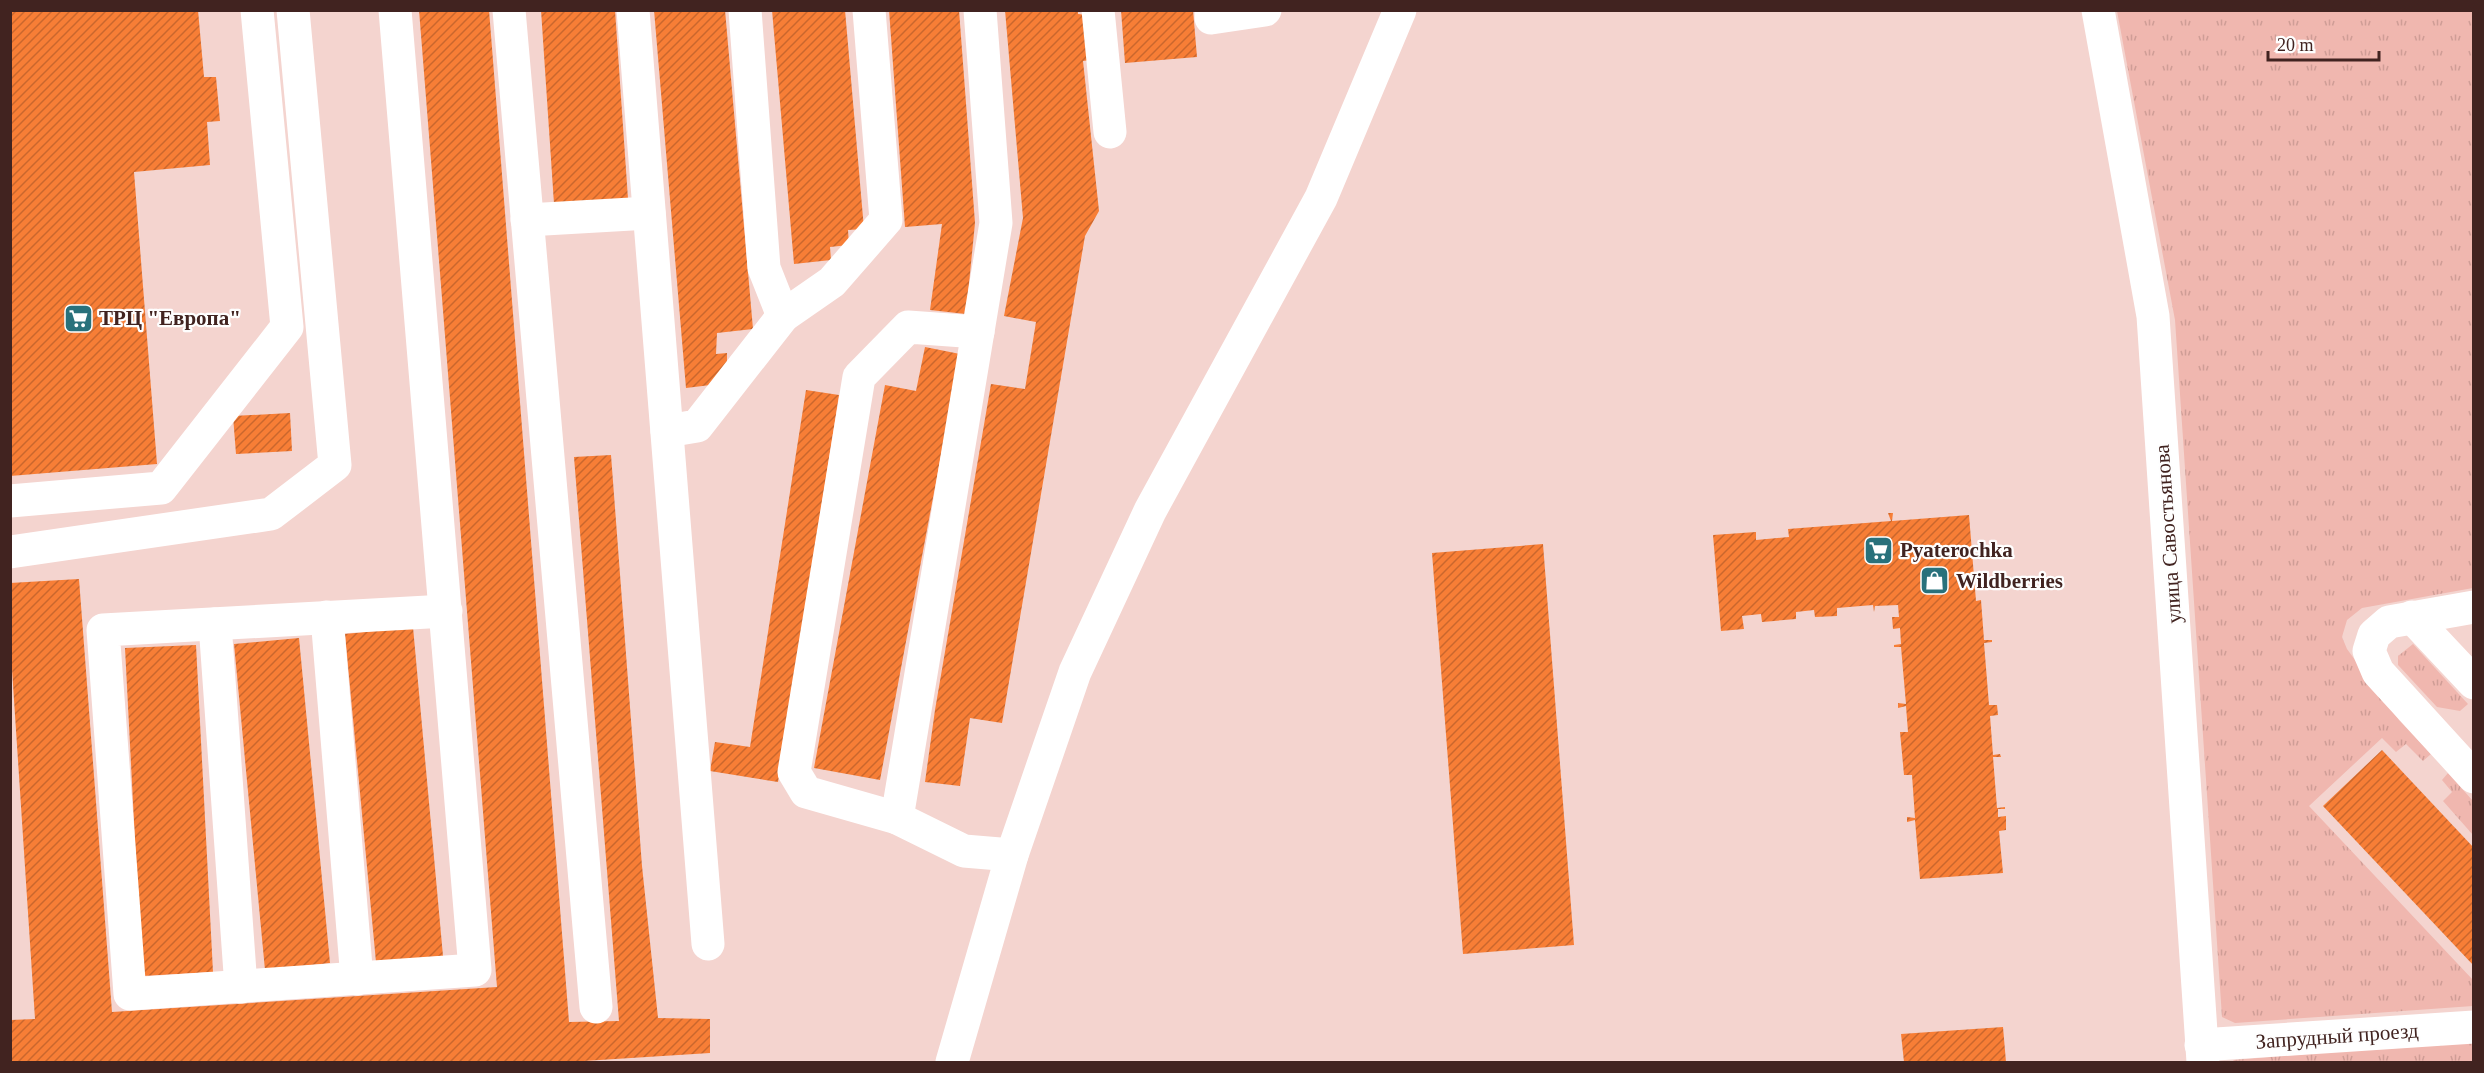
<svg xmlns="http://www.w3.org/2000/svg" width="2484" height="1073" font-family="'Times New Roman',serif">
	<style>
		.grass { fill: url(#grass-tufts) }
		.building { fill: url(#building-hatch) }
		.lines { fill: none; stroke-linecap: round; stroke-linejoin: round }
		.minor { stroke: #fff; stroke-width: 33 }
		.labels { text-anchor: middle; stroke-width: 4.5; stroke-linejoin: round; paint-order: stroke }
		.poi-label { font-size: 21px; font-weight: bold; fill: #412320; stroke: #fefefe; text-anchor: start }
		.street-label { font-size: 21px; fill: #412320; stroke: #fefefe }
	</style>
	<defs>
		<pattern id="grass-tufts" width="24" height="20" patternUnits="userSpaceOnUse" patternTransform="scale(1.5)"><rect width="24" height="20" fill="#f0b7af"/><path d="M3 7l-1-3M5 7V3M7 7l1-3M15 17l-1-3M17 17v-4M19 17l1-3" fill="none" stroke="#cf9d96"/></pattern>
		<pattern id="building-hatch" width="6" height="6" patternUnits="userSpaceOnUse" patternTransform="scale(1.5)"><rect width="6" height="6" fill="#f77e36"/><path d="M-1 1l2-2M0 6l6-6M5 7l2-2" fill="none" stroke="#ca672d"/></pattern>
	</defs>
	<rect width="100%" height="100%" fill="#f4d4cf"/>
	<g class="grass">
		<path d="M 2117,11 L 2473,11 L 2473,588 L 2362,608 L 2347,620 L 2342,637 L 2347,649 L 2399,720 L 2431,754 L 2423,761 L 2406,744 L 2396,752 L 2382,738 L 2309,806 L 2473,980 L 2473,1006 L 2235,1023 L 2222,1017 L 2175,320 Z"/>
		<path d="M 2413,644 L 2468,704 L 2460,711 L 2437,707 L 2398,665 L 2398,656 Z"/>
		<path d="M 2448,773 L 2473,801 L 2473,835 L 2443,801 L 2452,792 L 2442,780 Z"/>
		<path d="M 2473,1040 L 2473,1062 L 2232,1062 L 2234,1060 Z"/>
	</g>
	<g class="building">
		<path d="M 10,10 L 198,10 L 204,77 L 216,77 L 220,121 L 207,122 L 210,165 L 134,172 L 157,464 L 10,476 Z"/>
		<path d="M 419,10 L 489,10 L 569,1022 L 619,1021 L 574,457 L 611,455 L 642,866 L 658,1018 L 710,1019 L 710,1053 L 568,1062 L 10,1062 L 10,1020 L 35,1019 L 10,639 L 10,583 L 79,579 L 112,1012 L 497,987 Z"/>
		<path d="M 541,10 L 615,10 L 628,199 L 554,204 Z"/>
		<path d="M 654,10 L 725,10 L 753,329 L 717,333 L 716,354 L 727,353 L 727,383 L 686,388 Z"/>
		<path d="M 772,10 L 845,10 L 864,229 L 848,230 L 849,245 L 830,247 L 831,260 L 794,264 Z"/>
		<path d="M 889,10 L 959,10 L 975,223 L 966,314 L 930,310 L 942,224 L 905,227 Z"/>
		<path d="M 1005,10 L 1078,10 L 1078,14 L 1087,15 L 1090,60 L 1083,61 L 1099,211 L 1085,236 L 1002,723 L 970,718 L 960,786 L 925,782 L 935,710 L 991,384 L 1025,389 L 1036,322 L 1004,316 L 1023,218 Z"/>
		<path d="M 1121,10 L 1193,10 L 1197,57 L 1125,63 Z"/>
		<path d="M 925,347 L 960,354 L 880,780 L 814,768 L 885,385 L 916,391 Z"/>
		<path d="M 806,390 L 839,395 L 778,782 L 710,771 L 715,742 L 750,747 Z"/>
		<path d="M 290,413 L 292,451 L 236,454 L 233,416 Z"/>
		<path d="M 1888,513 L 1893,513 L 1892,521 L 1969,515 L 1976,601 L 1981,600 L 1984,640 L 1992,640 L 1992,642 L 1984,643 L 1989,705 L 1997,705 L 1998,715 L 1990,716 L 1993,755 L 2000,754 L 2001,757 L 1993,757 L 1997,808 L 2005,807 L 2005,809 L 1998,809 L 1998,817 L 2006,816 L 2006,830 L 1999,831 L 2003,873 L 1920,879 L 1915,820 L 1907,822 L 1907,817 L 1915,818 L 1912,775 L 1904,775 L 1900,732 L 1908,732 L 1906,706 L 1898,708 L 1898,703 L 1906,704 L 1901,647 L 1894,647 L 1894,645 L 1901,644 L 1900,628 L 1893,629 L 1892,617 L 1899,617 L 1898,605 L 1875,606 L 1874,612 L 1873,605 L 1837,608 L 1837,616 L 1815,617 L 1814,610 L 1796,612 L 1796,619 L 1762,622 L 1761,614 L 1742,616 L 1744,629 L 1721,631 L 1713,535 L 1756,532 L 1756,540 L 1789,537 L 1788,529 L 1891,521 Z"/>
		<path d="M 1543,544 L 1574,945 L 1463,954 L 1432,553 Z"/>
		<path d="M 413,627 L 443,956 L 376,962 L 345,634 Z"/>
		<path d="M 299,638 L 330,963 L 265,970 L 234,644 Z"/>
		<path d="M 196,645 L 213,972 L 142,976 L 125,648 Z"/>
		<path d="M 2382,750 L 2474,848 L 2474,966 L 2323,806 Z"/>
		<path d="M 2003,1027 L 2006,1062 L 1904,1062 L 1901,1034 Z"/>
	</g>
	<g class="lines">
		<g class="minor">
			<path d="M 395,10 L 475,970 L 130,994 L 103,630 L 446,611"/>
			<path d="M 509,10 L 596,1007"/>
			<path d="M 633,10 L 708,944"/>
			<path d="M 745,10 L 764,268 L 783,316 L 832,282 L 886,220 L 869,10"/>
			<path d="M 980,10 L 996,223 L 897,818 L 964,851 L 1012,855"/>
			<path d="M 1098,10 L 1110,132"/>
			<path d="M 1211,10 L 1211,18 L 1265,10"/>
			<path d="M 2098,10 L 2153,316 L 2203,1062"/>
			<path d="M 527,220 L 649,213"/>
			<path d="M 667,431 L 697,426 L 783,316"/>
			<path d="M 10,501 L 161,488 L 287,327 L 257,10"/>
			<path d="M 10,552 L 271,514 L 335,465 L 293,10"/>
			<path d="M 2474,607 L 2389,622 L 2374,635 L 2369,651 L 2378,672 L 2474,777"/>
			<path d="M 327,617 L 357,979"/>
			<path d="M 2412,617 L 2474,683"/>
			<path d="M 215,624 L 241,987"/>
			<path d="M 897,818 L 806,792 L 794,772 L 859,377 L 908,327 L 978,332"/>
			<path d="M 2201,1045 L 2474,1027"/>
			<path d="M 952,1062 L 1012,855 L 1075,672 L 1150,511 L 1321,198 L 1400,10"/>
		</g>
	</g>
	<defs>
		<symbol id="supermarket-square" viewBox="-11 -11 22 22"><rect x="-9" y="-9" width="18" height="18" rx="4" fill="#29717b" stroke="#fefefe"/><path d="M-6-5.5h2.5l.6 2H6L4.5 2H-2.5L-4.4-4H-6ZM-1.5 3.2a1.3 1.3 0 1 0 .1 0ZM3 3.2a1.3 1.3 0 1 0 .1 0Z" fill="#fff"/></symbol>
		<symbol id="shop-square" viewBox="-11 -11 22 22"><rect x="-9" y="-9" width="18" height="18" rx="4" fill="#29717b" stroke="#fefefe"/><path d="M-5-2.5h2.3a2.7 3.5 0 0 1 5.4 0H5L5.5 6h-11ZM-1.5-2.5h3a1.5 2.3 0 0 0-3 0Z" fill="#fff"/></symbol>
	</defs>
	<g fill-rule="evenodd">
		<use href="#supermarket-square" x="62" y="302" width="33" height="33"/>
		<use href="#supermarket-square" x="1862" y="534" width="33" height="33"/>
		<use href="#shop-square" x="1918" y="564" width="33" height="33"/>
	</g>
	<g class="labels">
		<g class="poi-label">
			<text x="99" y="325">ТРЦ "Европа"</text>
			<text x="1900" y="557">Pyaterochka</text>
			<text x="1956" y="588">Wildberries</text>
		</g>
		<g class="street-label">
			<text transform="translate(2168 534) rotate(-94)" y="7">улица Савостьянова</text>
			<text transform="translate(2337 1036) rotate(-4)" y="7">Запрудный проезд</text>
		</g>
	</g>
	<rect width="2484" height="1073" fill="none" stroke="#412320" stroke-width="24"/>
	<path d="M2268 51v9h111v-9" fill="none" stroke="#412320" stroke-width="3"/>
	<text x="2277" y="51" font-size="18" fill="#412320" stroke="#fefefe" stroke-width="4.5" paint-order="stroke">20 m</text>
</svg>
